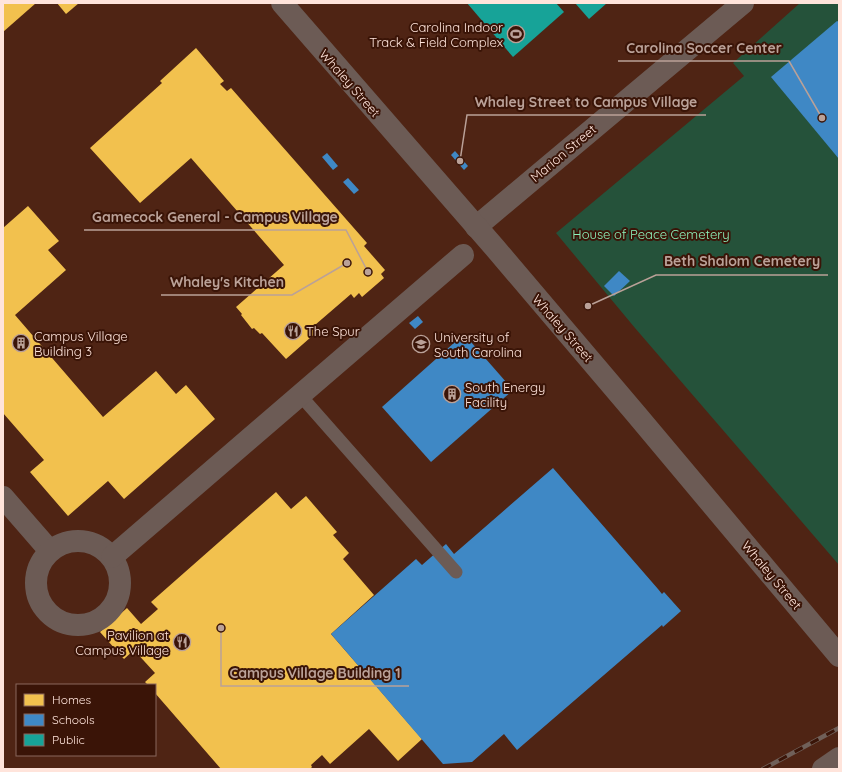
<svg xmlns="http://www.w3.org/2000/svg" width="842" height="772" font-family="Quicksand,sans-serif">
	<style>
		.built { fill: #4f2414; fill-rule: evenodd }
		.green { fill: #25523a }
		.homes { fill: #f2c14e }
		.schools { fill: #3f88c5 }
		.public { fill: #17a398 }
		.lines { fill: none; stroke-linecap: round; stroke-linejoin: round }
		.lane { stroke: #6c5b55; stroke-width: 13 }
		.street { stroke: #6c5b55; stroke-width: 22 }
		.secondary { stroke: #6c5b55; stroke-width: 22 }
		.rail-casing { stroke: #706059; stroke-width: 4.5 }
		.rail { stroke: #3a1407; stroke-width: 3; stroke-dasharray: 9; stroke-linecap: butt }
		.labels { text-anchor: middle; stroke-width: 4; stroke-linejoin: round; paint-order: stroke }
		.poi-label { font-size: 13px; fill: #ffe4db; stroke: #3a1407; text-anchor: start }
		.street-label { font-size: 13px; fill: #ffe4db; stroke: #3a1407 }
		.park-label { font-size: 13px; fill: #8df5be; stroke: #3a1407 }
		.leader { fill: none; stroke: #baa198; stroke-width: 1.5 }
		.callout-dot { fill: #baa198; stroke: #3a1407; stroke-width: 1.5 }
		.callout-label { font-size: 14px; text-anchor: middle; font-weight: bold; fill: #baa198; stroke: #3a1407; stroke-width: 4; stroke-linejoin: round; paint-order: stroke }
	</style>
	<rect width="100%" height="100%" fill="#39241d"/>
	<path class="built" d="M 3,3 L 839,3 L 839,769 L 3,769 ZM 17,685 L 155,685 L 155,755 L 17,755 Z"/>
	<path class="green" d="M 800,3 L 839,3 L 839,565 L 635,328 L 556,233 L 744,76 L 733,63 Z"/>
	<g class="homes">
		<path d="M 3,3 L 36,3 L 3,32 Z"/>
		<path d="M 57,3 L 79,3 L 66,14 Z"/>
		<path d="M 196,48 L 224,81 L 220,84 L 227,91 L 231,88 L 367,243 L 364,246 L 385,270 L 381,274 L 384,278 L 362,297 L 359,293 L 354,298 L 351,294 L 315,325 L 319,330 L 286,359 L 262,333 L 260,334 L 254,328 L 252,329 L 241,315 L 242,314 L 236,307 L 284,265 L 191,158 L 140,203 L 90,148 L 162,83 L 160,81 Z"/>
		<path d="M 28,206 L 59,241 L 48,250 L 66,270 L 15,315 L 103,417 L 156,371 L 176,394 L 186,385 L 215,419 L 124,499 L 108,481 L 68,516 L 30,472 L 44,460 L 3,413 L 3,228 Z"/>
		<path d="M 276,492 L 291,509 L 306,496 L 337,532 L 333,535 L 349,553 L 343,559 L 374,595 L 331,634 L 422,739 L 398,761 L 369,729 L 330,764 L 322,755 L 311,765 L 312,767 L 310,769 L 221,769 L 155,693 L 155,685 L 148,685 L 145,682 L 155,673 L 134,650 L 124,659 L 100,632 L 127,608 L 141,624 L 158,609 L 151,602 Z"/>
	</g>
	<g class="schools">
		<path d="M 837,21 L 839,22 L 839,159 L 771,77 Z"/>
		<path d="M 455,151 L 468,166 L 464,170 L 451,155 Z"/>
		<path d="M 327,153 L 338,166 L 333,170 L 322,157 Z"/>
		<path d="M 348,178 L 359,190 L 354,194 L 343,182 Z"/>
		<path d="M 619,271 L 630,281 L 614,296 L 604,286 Z"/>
		<path d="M 418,316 L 423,322 L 415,329 L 409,323 Z"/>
		<path d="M 464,334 L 513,390 L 431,462 L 382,407 Z"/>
		<path d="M 553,468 L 658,589 L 662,594 L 664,592 L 681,611 L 663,627 L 662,625 L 517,750 L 504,734 L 472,762 L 443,764 L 331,634 L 416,559 L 422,565 L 446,544 L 454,554 Z"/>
	</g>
	<g class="public">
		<path d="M 467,3 L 556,3 L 564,12 L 513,57 Z"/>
		<path d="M 575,3 L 607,3 L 589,19 Z"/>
	</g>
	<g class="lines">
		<path class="lane" d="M 300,395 L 456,572"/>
		<g class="street">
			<path d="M 476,227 L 743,3"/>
			<path d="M 3,497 L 50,551"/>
			<circle cx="78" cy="583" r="42"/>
			<path d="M 112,557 L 463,255"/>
		</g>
		<g class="secondary">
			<path d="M 282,3 L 495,248 L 636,414 L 839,656"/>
			<path d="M 823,769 L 839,758"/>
		</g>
		<defs>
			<path id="rail" d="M 763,769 L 839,728"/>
		</defs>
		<use href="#rail" class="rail-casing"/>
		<use href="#rail" class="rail"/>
	</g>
	<defs>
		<symbol id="stadium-ring" viewBox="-11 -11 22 22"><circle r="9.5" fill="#3a1407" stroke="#baa198" stroke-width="1.5"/><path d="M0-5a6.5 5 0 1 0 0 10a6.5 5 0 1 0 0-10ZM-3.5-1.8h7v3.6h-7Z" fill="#baa198"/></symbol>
		<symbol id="restaurant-ring" viewBox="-11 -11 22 22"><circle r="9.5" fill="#3a1407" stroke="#baa198" stroke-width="1.5"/><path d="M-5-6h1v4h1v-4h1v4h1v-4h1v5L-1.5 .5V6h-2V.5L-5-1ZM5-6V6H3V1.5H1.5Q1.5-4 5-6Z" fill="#baa198"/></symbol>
		<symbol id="building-ring" viewBox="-11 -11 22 22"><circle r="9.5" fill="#3a1407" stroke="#baa198" stroke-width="1.5"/><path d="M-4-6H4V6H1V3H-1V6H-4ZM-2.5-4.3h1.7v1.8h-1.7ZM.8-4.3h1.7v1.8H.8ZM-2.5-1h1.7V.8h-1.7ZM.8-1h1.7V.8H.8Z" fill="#baa198"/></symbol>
		<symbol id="university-ring" viewBox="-11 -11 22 22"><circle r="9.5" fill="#3a1407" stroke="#baa198" stroke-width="1.5"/><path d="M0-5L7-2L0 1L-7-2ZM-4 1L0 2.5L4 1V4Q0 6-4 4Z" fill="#baa198"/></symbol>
	</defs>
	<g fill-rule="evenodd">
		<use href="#stadium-ring" x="506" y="24" width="20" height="20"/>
		<use href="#restaurant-ring" x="283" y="321" width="20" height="20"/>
		<use href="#building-ring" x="11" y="333" width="20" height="20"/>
		<use href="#university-ring" x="411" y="334" width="20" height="20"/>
		<use href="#building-ring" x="442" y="384" width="20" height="20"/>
		<use href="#restaurant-ring" x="172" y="632" width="20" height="20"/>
	</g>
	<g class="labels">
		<g class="poi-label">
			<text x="503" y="32" text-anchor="end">Carolina Indoor<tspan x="503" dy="15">Track &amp; Field Complex</tspan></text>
			<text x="306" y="336">The Spur</text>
			<text x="34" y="341">Campus Village<tspan x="34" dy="15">Building 3</tspan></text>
			<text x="434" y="342">University of<tspan x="434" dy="15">South Carolina</tspan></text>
			<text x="465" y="392">South Energy<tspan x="465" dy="15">Facility</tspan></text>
			<text x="169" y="640" text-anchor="end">Pavilion at<tspan x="169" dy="15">Campus Village</tspan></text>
		</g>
		<g class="street-label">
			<text transform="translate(350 83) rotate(49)" y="5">Whaley Street</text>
			<text transform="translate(563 153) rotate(-40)" y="5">Marion Street</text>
			<text transform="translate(563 328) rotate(49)" y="5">Whaley Street</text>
			<text transform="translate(772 575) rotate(50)" y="5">Whaley Street</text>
		</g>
		<g class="park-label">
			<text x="651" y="239">House of Peace Cemetery</text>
		</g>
	</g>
	<path class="leader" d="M822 118L789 61H618M460 161L467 115H706M368 272L346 230H84M588 306L656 275H828M347 263L292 295H161M221 628L221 686H409"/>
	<g class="callout-dot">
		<circle cx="822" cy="118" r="4"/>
		<circle cx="460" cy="161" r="4"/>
		<circle cx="368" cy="272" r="4"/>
		<circle cx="588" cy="306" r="4"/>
		<circle cx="347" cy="263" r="4"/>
		<circle cx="221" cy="628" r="4"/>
	</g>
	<g class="callout-label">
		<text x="704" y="53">Carolina Soccer Center</text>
		<text x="586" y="107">Whaley Street to Campus Village</text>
		<text x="215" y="222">Gamecock General - Campus Village</text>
		<text x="742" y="266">Beth Shalom Cemetery</text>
		<text x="227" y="287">Whaley's Kitchen</text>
		<text x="315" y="678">Campus Village Building 1</text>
	</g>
	<rect width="842" height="772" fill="none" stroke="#ffe4db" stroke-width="8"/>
	<rect x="16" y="684" width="140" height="72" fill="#3a1407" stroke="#89675c"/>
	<rect x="24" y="694" width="20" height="12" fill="#f2c14e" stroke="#89675c"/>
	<text x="52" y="704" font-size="12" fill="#ffe4db">Homes</text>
	<rect x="24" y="714" width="20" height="12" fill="#3f88c5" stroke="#89675c"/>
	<text x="52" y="724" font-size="12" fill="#ffe4db">Schools</text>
	<rect x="24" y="734" width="20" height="12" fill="#17a398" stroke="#89675c"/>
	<text x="52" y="744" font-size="12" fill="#ffe4db">Public</text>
</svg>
